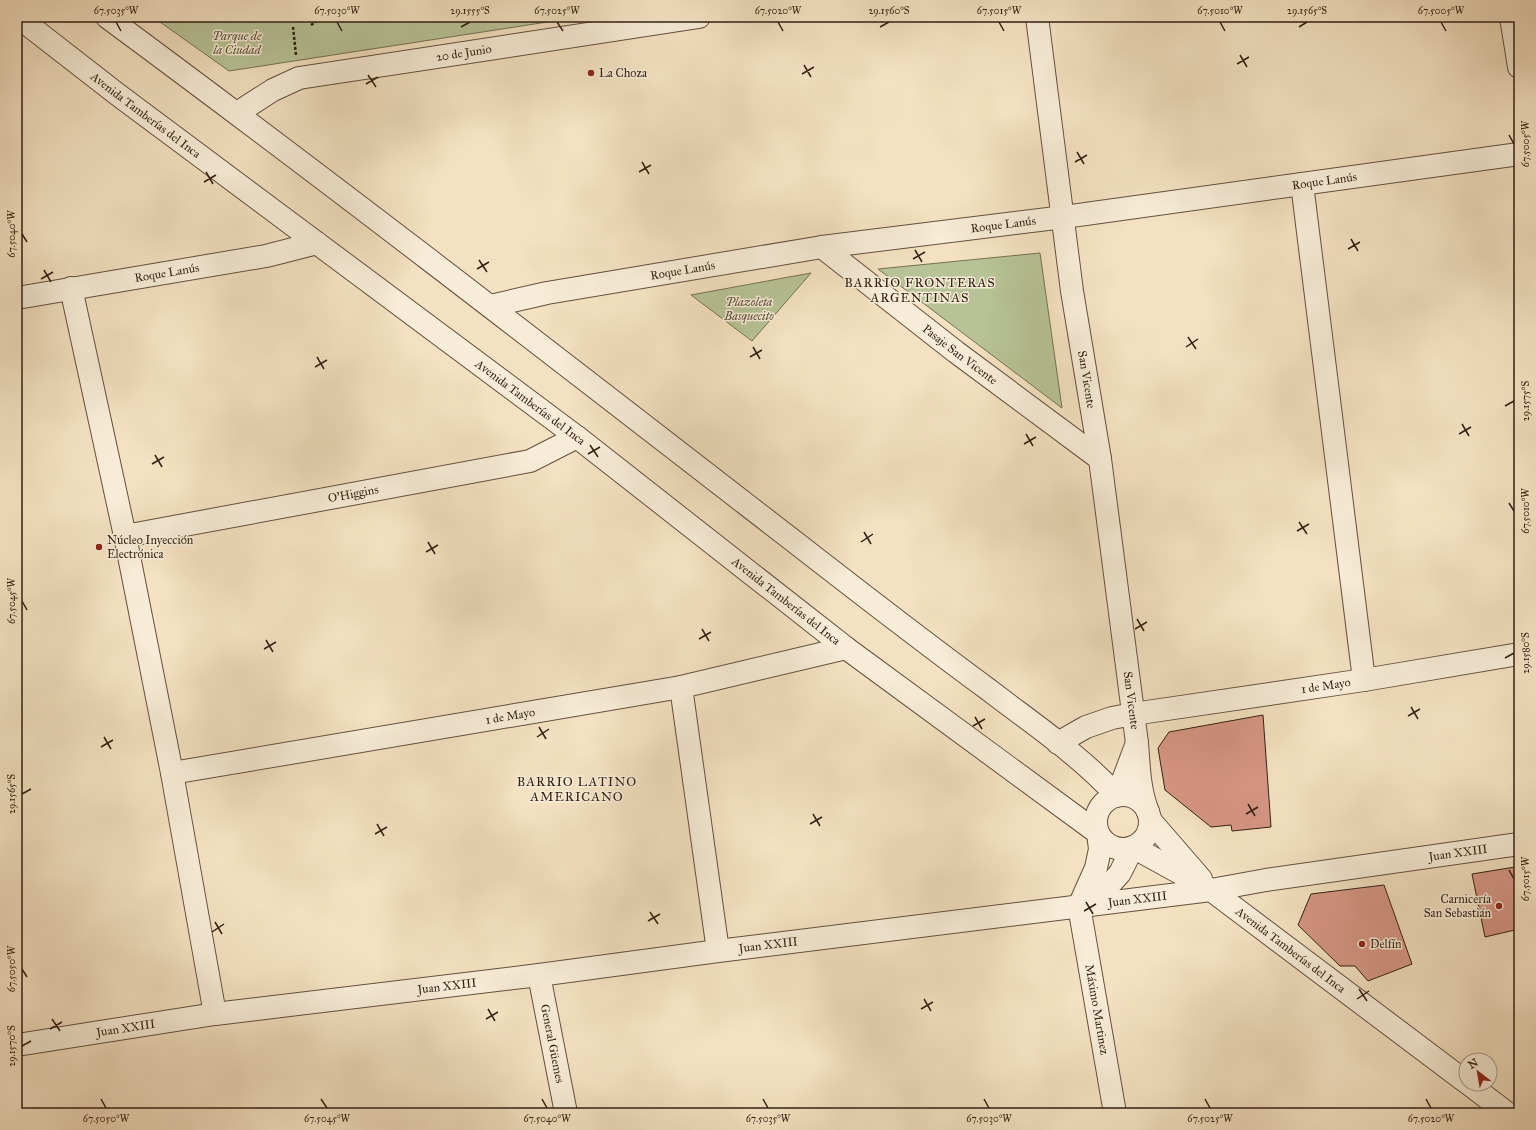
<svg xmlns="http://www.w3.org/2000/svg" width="1536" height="1130" font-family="'IM FELL Great Primer',serif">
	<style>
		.green { fill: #b7c396; stroke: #757154 }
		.building { fill: #d69685; stroke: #331f12 }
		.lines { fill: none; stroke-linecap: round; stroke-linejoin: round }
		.minor-casing { stroke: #63503e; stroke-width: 24 }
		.path { stroke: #331f12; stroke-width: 2.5; stroke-dasharray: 3 2; stroke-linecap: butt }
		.minor { stroke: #f7ecd7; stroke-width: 22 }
		.ticks { fill: none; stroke: #331f12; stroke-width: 1.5 }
		.poi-dot { fill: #8f2418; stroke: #f7ecd7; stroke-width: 1.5 }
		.labels { text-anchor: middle; stroke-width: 3; stroke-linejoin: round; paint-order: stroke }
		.park-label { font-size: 12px; font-style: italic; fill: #5b503a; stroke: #f7ecd7 }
		.street-label { font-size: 12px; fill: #331f12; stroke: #f7ecd7 }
		.poi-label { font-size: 12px; fill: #331f12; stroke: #f7ecd7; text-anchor: start }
		.neighbourhood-label { font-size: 13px; letter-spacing: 1px; fill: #331f12; stroke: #f7ecd7 }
		.neatline { fill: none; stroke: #331f12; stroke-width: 1.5 }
		.ticks-label { font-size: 10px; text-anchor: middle; fill: #331f12 }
	</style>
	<rect width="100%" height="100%" fill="#f3e1c1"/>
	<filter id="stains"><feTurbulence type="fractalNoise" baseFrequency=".005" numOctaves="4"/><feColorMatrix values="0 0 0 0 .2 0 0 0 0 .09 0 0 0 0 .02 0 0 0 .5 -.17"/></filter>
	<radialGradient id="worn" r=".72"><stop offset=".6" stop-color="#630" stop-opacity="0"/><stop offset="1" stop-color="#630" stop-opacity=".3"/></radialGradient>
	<g class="green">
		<path d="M 153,17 L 580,17 L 229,71 Z"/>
		<path d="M 1040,253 L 1062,408 L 878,269 Z"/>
		<path d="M 811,273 L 752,341 L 691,295 Z"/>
	</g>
	<g class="building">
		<path d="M 1263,715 L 1271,827 L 1232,831 L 1231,825 L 1211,827 L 1165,790 L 1158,748 L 1169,732 Z"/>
		<path d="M 1515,867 L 1519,883 L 1519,929 L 1485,937 L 1472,874 Z"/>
		<path d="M 1384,885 L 1412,964 L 1368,981 L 1355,966 L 1340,966 L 1298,925 L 1311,894 Z"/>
	</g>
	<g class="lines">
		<defs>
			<g id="minor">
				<path id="s1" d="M 18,17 L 117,94 L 577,437 L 846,648 L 1098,833 L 1100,849 L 1096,868 L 1079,906"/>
				<path d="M 107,17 C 341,190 570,368 800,546 C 863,595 925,643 989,690 C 1033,724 1080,755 1117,796 L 1137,743"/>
				<path id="s2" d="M 1037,17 L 1072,291 L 1100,459 L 1137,743 C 1139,767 1139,789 1148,812"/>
				<path d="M 1511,17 L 1519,67"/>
				<path id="s3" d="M 237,113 L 273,90 L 299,78 L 699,17"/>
				<path d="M 1302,184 L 1364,680"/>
				<path id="s4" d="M 822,247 L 956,352 L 1100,459"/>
				<path d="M 71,288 L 125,536 L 172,773 L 215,1014"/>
				<path id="s5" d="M 17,298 L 266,256 L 317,243"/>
				<path id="s6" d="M 490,306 L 547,293 L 822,247 L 1064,217 L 1519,154"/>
				<path id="s7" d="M 125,536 L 530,461 L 577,437"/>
				<path d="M 681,687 L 718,951"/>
				<path id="s8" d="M 1058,743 L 1086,727 L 1112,718 L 1133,714 L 1364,680 L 1519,654"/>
				<path id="s9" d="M 172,773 L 681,687 L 846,648"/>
				<circle cx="1123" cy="822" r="27"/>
				<path d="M 1150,820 L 1201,879"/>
				<path id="s10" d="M 1082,905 L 1104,891 L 1120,873 L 1133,847 L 1211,890 L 1466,1082"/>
				<path id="s11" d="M 1079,906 L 1115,1113"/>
				<path id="s12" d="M 539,975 L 566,1113"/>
				<path id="s13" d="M 17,1045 L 215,1014 L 539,975 L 718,951 L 1211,890 L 1266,880 L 1519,844"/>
				<path d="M 1469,1084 L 1507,1113"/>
			</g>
		</defs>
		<use href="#minor" class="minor-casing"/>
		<g class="path">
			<path d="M 311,25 L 323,17"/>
			<path d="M 293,27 L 296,55"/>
		</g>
		<use href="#minor" class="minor"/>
	</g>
	<path class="ticks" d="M 116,22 L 121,31M 337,22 L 342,31M 557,22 L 563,31M 778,22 L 783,31M 999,22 L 1004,31M 1220,22 L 1225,31M 1441,22 L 1446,31M 461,27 L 470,22M 880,27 L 889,22M 1299,27 L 1307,22M 1240,55 L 1247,67M 1237,64 L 1249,57M 804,65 L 811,77M 802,74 L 814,67M 368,75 L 376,87M 366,84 L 378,77M 1509,135 L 1514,144M 1077,152 L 1084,164M 642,162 L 649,174M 1075,162 L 1087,155M 206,172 L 213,184M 639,172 L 651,165M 204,182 L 216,175M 22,234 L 27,242M 1351,239 L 1358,251M 1348,249 L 1360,242M 915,250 L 922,262M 913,259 L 925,252M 479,260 L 487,272M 477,269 L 489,262M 44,270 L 51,282M 41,279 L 53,272M 1188,337 L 1196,349M 753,347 L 760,359M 1186,347 L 1198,339M 317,357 L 324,369M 750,357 L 762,350M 315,367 L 327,360M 1505,406 L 1514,401M 1462,424 L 1469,436M 1026,434 L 1033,446M 1459,434 L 1471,427M 1024,444 L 1036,437M 590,445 L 598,457M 588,454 L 600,447M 155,455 L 162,467M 152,464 L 164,457M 1509,503 L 1514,511M 1299,522 L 1307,534M 1297,531 L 1309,524M 864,532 L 871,544M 428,542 L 435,554M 861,542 L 873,534M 426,552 L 438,545M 22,601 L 27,610M 1137,619 L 1144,631M 702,629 L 709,641M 1135,629 L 1147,622M 699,639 L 711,632M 266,640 L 273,652M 264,649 L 276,642M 1505,658 L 1514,653M 1411,707 L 1418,719M 1408,716 L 1420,709M 975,717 L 982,729M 973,726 L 985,719M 539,727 L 546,739M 104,737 L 111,749M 537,737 L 549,729M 101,747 L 113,740M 22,794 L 31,789M 1248,804 L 1255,816M 813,814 L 820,826M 1246,814 L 1258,807M 377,824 L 384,836M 810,824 L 822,817M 375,834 L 387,827M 1509,870 L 1514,879M 1086,902 L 1093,914M 1084,911 L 1096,904M 650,912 L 658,924M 648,921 L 660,914M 215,922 L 222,934M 212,932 L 224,924M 22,969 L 27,977M 1359,989 L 1367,1001M 924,999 L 931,1011M 1357,999 L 1369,991M 488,1009 L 495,1021M 921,1009 L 933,1002M 52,1019 L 60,1031M 486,1019 L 498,1012M 50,1029 L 62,1022M 22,1046 L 31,1041M 101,1099 L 106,1108M 321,1099 L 327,1108M 542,1099 L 547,1108M 763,1099 L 768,1108M 984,1099 L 989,1108M 1205,1099 L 1210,1108M 1426,1099 L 1431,1108"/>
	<g class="poi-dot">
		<circle cx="591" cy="73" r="4"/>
		<circle cx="99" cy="547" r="4"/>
		<circle cx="1499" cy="906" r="4"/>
		<circle cx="1362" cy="944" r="4"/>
	</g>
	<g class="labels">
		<g class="park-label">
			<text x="237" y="40">Parque de<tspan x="237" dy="14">la Ciudad</tspan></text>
			<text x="749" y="306">Plazoleta<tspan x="749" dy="14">Basquecito</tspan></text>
		</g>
		<g class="street-label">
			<text dy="4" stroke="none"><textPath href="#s3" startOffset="238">20 de Junio</textPath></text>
			<text dy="4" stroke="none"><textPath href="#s1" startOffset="161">Avenida Tamberías del Inca</textPath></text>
			<text dy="4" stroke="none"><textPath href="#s6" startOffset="844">Roque Lanús</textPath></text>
			<text dy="4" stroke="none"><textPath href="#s6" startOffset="520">Roque Lanús</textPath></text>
			<text dy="4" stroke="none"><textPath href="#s6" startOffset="196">Roque Lanús</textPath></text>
			<text dy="4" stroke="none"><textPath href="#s5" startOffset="152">Roque Lanús</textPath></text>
			<text dy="4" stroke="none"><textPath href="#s4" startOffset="175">Pasaje San Vicente</textPath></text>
			<text dy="4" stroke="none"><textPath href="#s2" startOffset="366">San Vicente</textPath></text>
			<text dy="4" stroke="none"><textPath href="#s1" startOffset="641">Avenida Tamberías del Inca</textPath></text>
			<text dy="4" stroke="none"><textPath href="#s7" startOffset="232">O'Higgins</textPath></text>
			<text dy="4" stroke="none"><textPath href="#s1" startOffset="965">Avenida Tamberías del Inca</textPath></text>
			<text dy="4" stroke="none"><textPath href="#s8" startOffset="276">1 de Mayo</textPath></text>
			<text dy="4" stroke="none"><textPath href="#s2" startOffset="690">San Vicente</textPath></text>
			<text dy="4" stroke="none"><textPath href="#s9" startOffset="343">1 de Mayo</textPath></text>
			<text dy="4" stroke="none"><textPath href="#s13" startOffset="1454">Juan XXIII</textPath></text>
			<text dy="4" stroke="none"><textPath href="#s13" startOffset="1130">Juan XXIII</textPath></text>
			<text dy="4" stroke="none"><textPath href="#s13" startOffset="758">Juan XXIII</textPath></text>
			<text dy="4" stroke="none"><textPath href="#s10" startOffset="268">Avenida Tamberías del Inca</textPath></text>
			<text dy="4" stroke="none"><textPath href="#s13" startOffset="434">Juan XXIII</textPath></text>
			<text dy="4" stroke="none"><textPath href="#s11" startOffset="105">Máximo Martinez</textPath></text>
			<text dy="4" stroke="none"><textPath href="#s13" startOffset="110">Juan XXIII</textPath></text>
			<text dy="4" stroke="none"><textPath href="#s12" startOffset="70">General Güemes</textPath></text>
		</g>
		<g class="poi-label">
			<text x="599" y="77">La Choza</text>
			<text x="107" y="544">Núcleo Inyección<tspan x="107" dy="14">Electrónica</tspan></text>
			<text x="1491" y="903" text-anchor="end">Carnicería<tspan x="1491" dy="14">San Sebastián</tspan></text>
			<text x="1370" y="948">Delfín</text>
		</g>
		<g class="neighbourhood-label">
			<text x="920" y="287">BARRIO FRONTERAS<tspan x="920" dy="15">ARGENTINAS</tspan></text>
			<text x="577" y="786">BARRIO LATINO<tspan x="577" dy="15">AMERICANO</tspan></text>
		</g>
	</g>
	<rect width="1536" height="1130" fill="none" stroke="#f3e1c1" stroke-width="44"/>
	<g transform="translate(1478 1072) rotate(329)"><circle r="19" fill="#f7ecd7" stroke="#a99a88"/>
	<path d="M0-3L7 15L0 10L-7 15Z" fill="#8f2418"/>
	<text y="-6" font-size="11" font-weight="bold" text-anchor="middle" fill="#331f12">N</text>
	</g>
	<rect x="22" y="22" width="1492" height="1086" class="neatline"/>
	<g class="ticks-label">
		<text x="116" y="14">67.5035°W</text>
		<text x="337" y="14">67.5030°W</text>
		<text x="470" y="14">29.1555°S</text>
		<text x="557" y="14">67.5025°W</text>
		<text x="778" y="14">67.5020°W</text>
		<text x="889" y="14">29.1560°S</text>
		<text x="999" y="14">67.5015°W</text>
		<text x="1220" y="14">67.5010°W</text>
		<text x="1307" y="14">29.1565°S</text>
		<text x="1441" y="14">67.5005°W</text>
		<text transform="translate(1525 144) rotate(-90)" y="4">67.5005°W</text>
		<text transform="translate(11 234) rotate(-90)" y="4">67.5040°W</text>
		<text transform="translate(1525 401) rotate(-90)" y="4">29.1575°S</text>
		<text transform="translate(1525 511) rotate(-90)" y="4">67.5010°W</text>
		<text transform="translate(11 601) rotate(-90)" y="4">67.5045°W</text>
		<text transform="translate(1525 653) rotate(-90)" y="4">29.1580°S</text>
		<text transform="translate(11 794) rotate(-90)" y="4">29.1565°S</text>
		<text transform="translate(1525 879) rotate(-90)" y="4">67.5015°W</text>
		<text transform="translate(11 969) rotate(-90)" y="4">67.5050°W</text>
		<text transform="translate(11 1046) rotate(-90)" y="4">29.1570°S</text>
		<text x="106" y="1122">67.5050°W</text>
		<text x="327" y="1122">67.5045°W</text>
		<text x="547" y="1122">67.5040°W</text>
		<text x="768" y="1122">67.5035°W</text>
		<text x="989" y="1122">67.5030°W</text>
		<text x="1210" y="1122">67.5025°W</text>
		<text x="1431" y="1122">67.5020°W</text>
	</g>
	<rect width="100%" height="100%" filter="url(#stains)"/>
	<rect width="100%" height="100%" fill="url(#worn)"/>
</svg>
